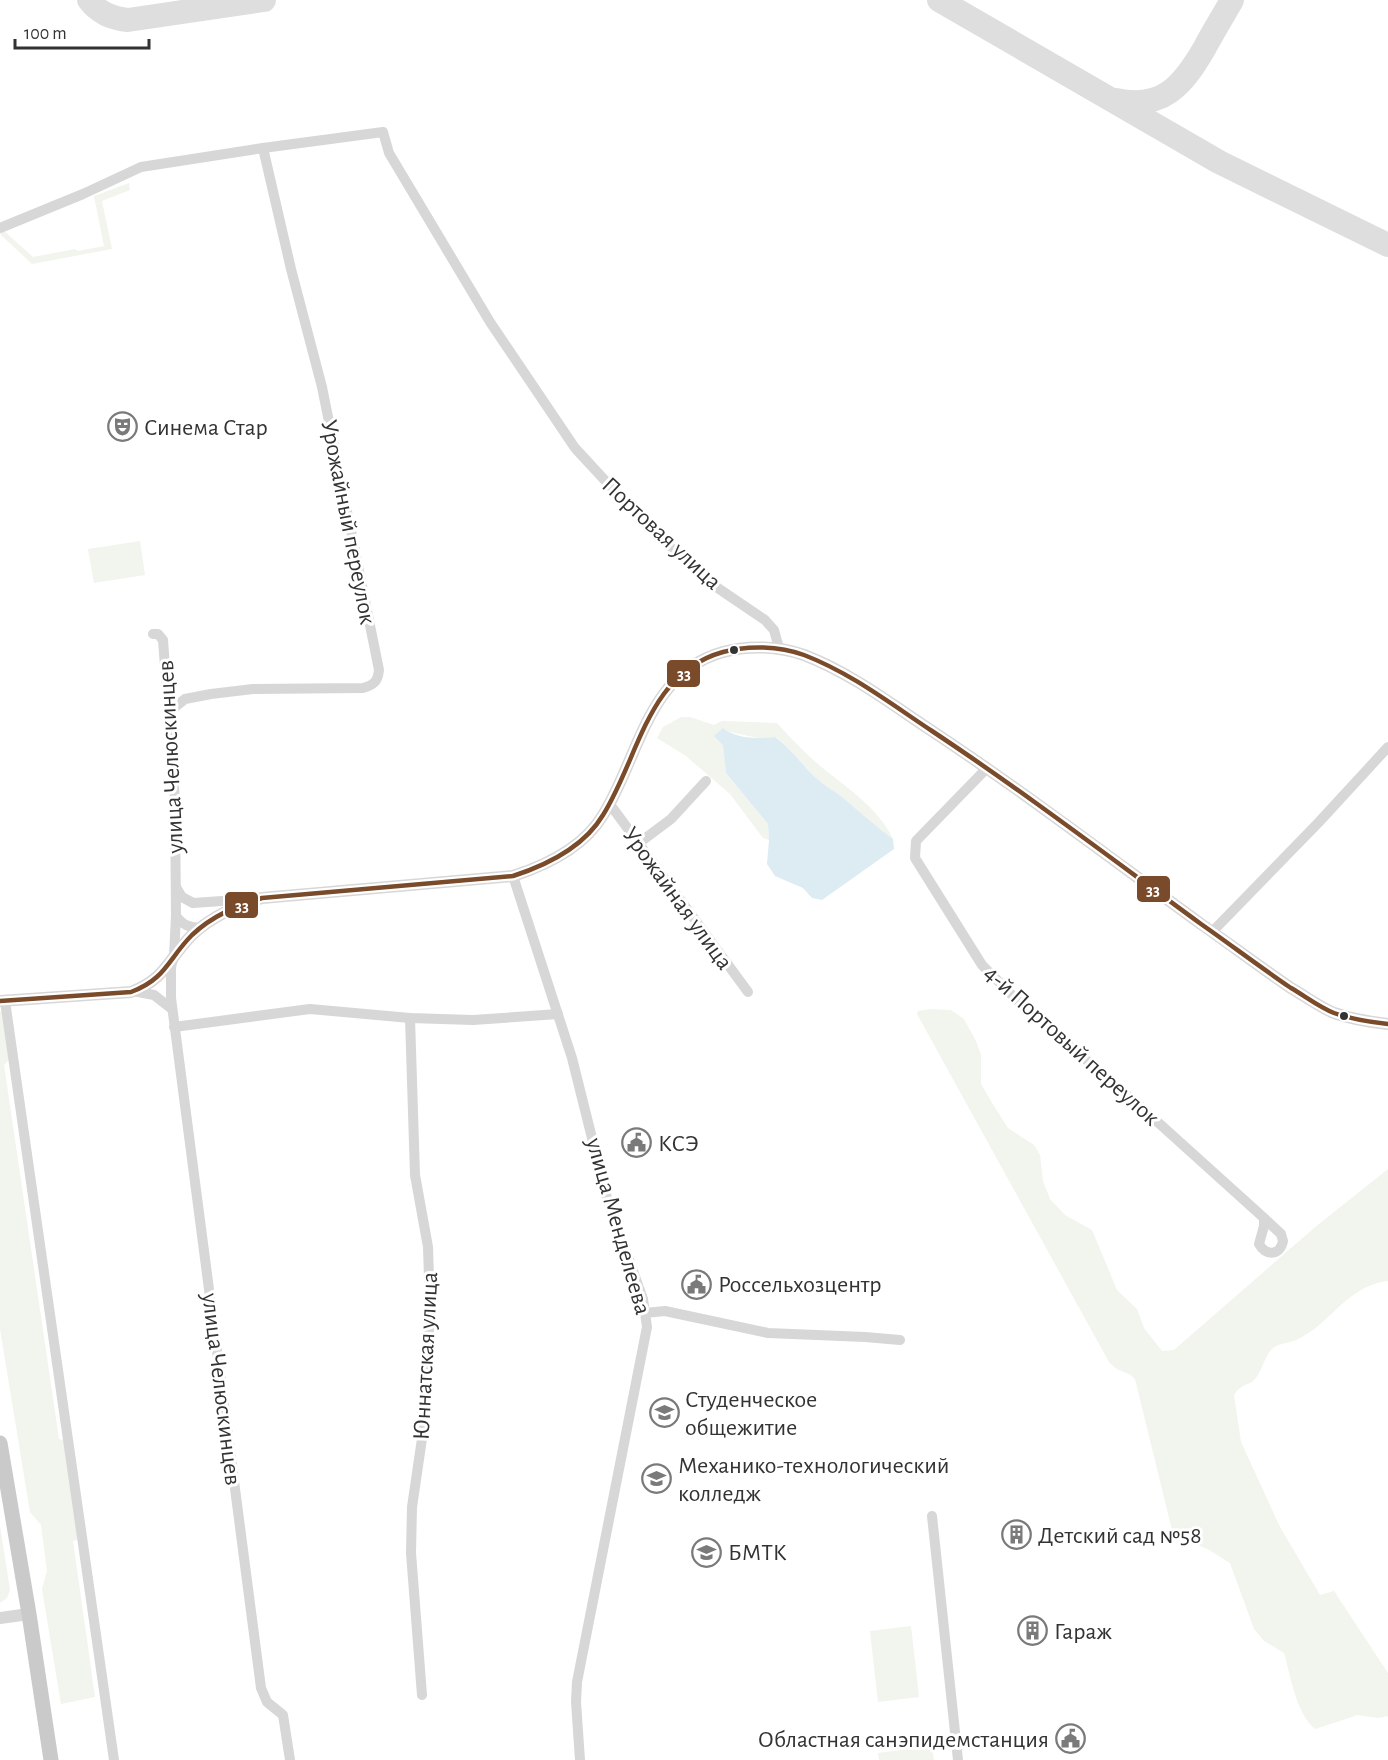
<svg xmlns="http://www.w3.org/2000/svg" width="1388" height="1760" font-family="'Alegreya Sans',sans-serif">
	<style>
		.green { fill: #f1f5ed }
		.water { fill: #ddebf3 }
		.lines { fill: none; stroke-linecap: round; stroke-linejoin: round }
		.taxiway { stroke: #dedede; stroke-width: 24 }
		.minor { stroke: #d7d7d7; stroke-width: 10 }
		.tertiary { stroke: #d7d7d7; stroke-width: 12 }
		.primary { stroke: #cacaca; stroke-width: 15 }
		.bus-1-casing { stroke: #fff; stroke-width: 9 }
		.bus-1 { stroke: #7a4b2a; stroke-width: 4.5 }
		.bus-dot { fill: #333; stroke: #fff; stroke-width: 2 }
		.labels { text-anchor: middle; stroke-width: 6; stroke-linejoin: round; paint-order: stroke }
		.poi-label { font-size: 24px; fill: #333; stroke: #fff; text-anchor: start }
		.street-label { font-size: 24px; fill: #333; stroke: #fff }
		.line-badge { stroke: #fff; stroke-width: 2 }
		.badge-label { font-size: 16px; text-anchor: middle; font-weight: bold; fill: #fff }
	</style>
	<rect width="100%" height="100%" fill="#fff"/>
	<g class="green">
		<path d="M 129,183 L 130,190 L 102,201 L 112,249 L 32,264 L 0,234 L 4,231 L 33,257 L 75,249 L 78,251 L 104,246 L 94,196 Z"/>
		<path d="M 140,541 L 145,575 L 94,583 L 88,549 Z"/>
		<path d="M 681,717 L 690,717 L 714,725 L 722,721 L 777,723 C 787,734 798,746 810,757 C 838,783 876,803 893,839 C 874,826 860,812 842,797 C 833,790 823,785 815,777 C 801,764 791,748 776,737 L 762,739 L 726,731 L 723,745 L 726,773 L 768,824 L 769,840 L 763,838 L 730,794 L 686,756 L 657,738 L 663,727 Z"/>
		<path d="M 931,1009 L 951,1010 L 964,1019 L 976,1041 L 981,1055 L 981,1084 L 994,1106 L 1008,1128 L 1034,1145 L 1040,1155 L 1043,1181 L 1050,1199 L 1065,1215 L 1092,1230 L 1117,1290 L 1137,1309 L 1144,1328 L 1162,1351 L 1174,1350 L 1314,1228 L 1388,1169 L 1388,1281 C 1346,1286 1330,1325 1296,1340 C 1287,1344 1277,1343 1271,1350 C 1264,1358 1262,1371 1255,1379 C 1249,1386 1243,1382 1234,1395 L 1241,1442 L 1280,1527 L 1320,1595 L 1334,1591 L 1388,1673 L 1388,1716 L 1378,1718 L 1358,1715 L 1315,1729 C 1296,1713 1291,1677 1284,1653 L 1264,1641 L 1254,1629 L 1230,1563 C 1221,1558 1210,1549 1200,1546 C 1189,1543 1183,1549 1174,1538 L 1135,1379 C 1127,1370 1119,1374 1109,1362 L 917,1014 L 918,1011 Z"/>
		<path d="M 0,1011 L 2,1011 L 11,1058 L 4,1065 L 59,1439 L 67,1441 L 80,1539 L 73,1541 L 95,1697 L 61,1704 L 42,1589 L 47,1571 L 41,1525 L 30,1512 L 0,1329 Z"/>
		<path d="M 0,1526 L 10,1590 L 7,1598 L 0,1603 Z"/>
		<path d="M 911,1626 L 919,1697 L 878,1702 L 870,1631 Z"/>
		<path d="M 932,1746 L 934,1760 L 879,1760 L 878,1753 Z"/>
	</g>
	<path class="water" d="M 723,728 C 736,739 760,739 775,737 C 791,748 801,764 815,777 C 823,785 833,790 842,797 C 860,812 874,825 893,839 L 894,849 L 822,900 L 812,898 L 803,888 L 775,876 L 767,864 L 769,840 L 768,824 L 726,773 L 723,745 L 714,736 Z"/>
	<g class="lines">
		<g class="taxiway">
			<path d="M 89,0 C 99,13 111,18 128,20 L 264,0"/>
			<path d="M 939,0 L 1219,162 L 1388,245"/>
			<path d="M 1116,100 C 1163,110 1183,85 1204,49 C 1213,32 1223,16 1232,0"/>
		</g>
		<g class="minor">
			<path d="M 0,228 L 83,194 L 141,167 L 263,148 L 383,132 L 389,153 L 490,322 L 575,448 L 636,514 L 703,578 L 765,620 L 774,630 L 779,648"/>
			<path d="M 153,634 L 158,634 L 163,640 L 175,800 L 176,916 L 174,956 L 171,967 L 171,998 L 261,1688 L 267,1702 L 283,1715 L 290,1760"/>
			<path d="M 169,719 L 175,707 L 185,699 L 211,694 L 253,689 L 363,688 C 374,685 378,681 379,670 L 322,387 L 291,269 L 263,148"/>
			<path d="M 987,768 L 916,841 L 915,858 L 982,965 L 1025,1008 L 1131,1098 L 1264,1218 L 1281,1234 L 1283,1241 C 1280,1256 1266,1256 1259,1244 L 1264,1226 L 1264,1218"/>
			<path d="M 609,803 L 748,992"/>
			<path d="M 639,843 L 671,819 L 706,781"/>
			<path d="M 513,876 L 572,1058 L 607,1198 L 643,1299 L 647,1327 L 577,1682 L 576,1702 L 580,1760"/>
			<path d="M 176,887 L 182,897 L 193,903 L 251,899"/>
			<path d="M 176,916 C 183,925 188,927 200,928"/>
			<path d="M 1212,932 L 1319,822 L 1388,747"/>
			<path d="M 133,991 L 154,995 L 172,1009"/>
			<path d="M 5,1001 L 114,1760"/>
			<path d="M 410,1018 L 415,1175 L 428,1247 L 430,1309 L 424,1425 L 412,1507 L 411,1553 L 422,1695"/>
			<path d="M 174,1027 L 310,1009 L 410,1018 L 473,1020 L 558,1014"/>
			<path d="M 645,1313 L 665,1311 L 768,1333 L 865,1337 L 900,1340"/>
			<path d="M 932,1516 L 958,1760"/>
		</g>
		<g class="tertiary">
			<path d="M 0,1001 L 131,992 C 166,979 168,959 192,935 C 212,916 236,906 262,898 L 513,876 C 547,865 584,847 603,815 C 639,758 647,673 723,652 C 748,645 779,646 804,655 C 851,673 891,704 932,731 C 1024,792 1112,859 1201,924 C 1231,945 1260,967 1291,988 C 1305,996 1319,1007 1334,1013 C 1351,1019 1370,1022 1388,1024"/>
			<path d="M 0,1618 L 29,1614"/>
		</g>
		<path class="primary" d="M 0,1443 L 29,1614 L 51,1760"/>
		<defs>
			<path id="bus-1" d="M 0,1001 L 131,992 C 166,979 168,959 192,935 C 212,916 236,906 262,898 L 513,876 C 547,865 584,847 603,815 C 639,758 647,673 723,652 C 748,645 779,646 804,655 C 851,673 891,704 932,731 C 1024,792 1112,859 1201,924 C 1231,945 1260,967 1291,988 C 1305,996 1319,1007 1334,1013 C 1351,1019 1370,1022 1388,1024"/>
		</defs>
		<use href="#bus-1" class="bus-1-casing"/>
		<use href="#bus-1" class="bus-1"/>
	</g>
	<defs>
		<symbol id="theatre-ring" viewBox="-11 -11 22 22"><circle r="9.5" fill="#fff" stroke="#7a7a7a" stroke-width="1.5"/><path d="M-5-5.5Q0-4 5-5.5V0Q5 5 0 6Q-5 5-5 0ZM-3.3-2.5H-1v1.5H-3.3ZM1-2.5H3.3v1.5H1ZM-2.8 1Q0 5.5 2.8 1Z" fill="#7a7a7a"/></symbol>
		<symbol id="civic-ring" viewBox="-11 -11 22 22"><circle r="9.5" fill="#fff" stroke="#7a7a7a" stroke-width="1.5"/><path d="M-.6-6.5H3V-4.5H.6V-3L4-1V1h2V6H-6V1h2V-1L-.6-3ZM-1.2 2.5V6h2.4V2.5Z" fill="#7a7a7a"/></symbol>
		<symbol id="university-ring" viewBox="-11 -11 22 22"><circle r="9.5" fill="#fff" stroke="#7a7a7a" stroke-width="1.5"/><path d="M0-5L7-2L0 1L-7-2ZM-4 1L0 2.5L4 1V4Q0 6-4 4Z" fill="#7a7a7a"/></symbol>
		<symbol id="building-ring" viewBox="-11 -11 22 22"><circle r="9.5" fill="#fff" stroke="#7a7a7a" stroke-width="1.5"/><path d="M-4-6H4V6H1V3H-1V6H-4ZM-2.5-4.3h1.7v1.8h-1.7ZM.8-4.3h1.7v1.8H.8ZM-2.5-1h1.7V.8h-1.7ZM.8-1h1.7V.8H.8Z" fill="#7a7a7a"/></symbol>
	</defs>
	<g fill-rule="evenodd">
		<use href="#theatre-ring" x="106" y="410" width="33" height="33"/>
		<use href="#civic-ring" x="620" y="1126" width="33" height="33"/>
		<use href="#civic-ring" x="680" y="1268" width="33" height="33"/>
		<use href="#university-ring" x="648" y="1396" width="33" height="33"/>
		<use href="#university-ring" x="640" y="1462" width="33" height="33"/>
		<use href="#building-ring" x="1000" y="1518" width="33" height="33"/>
		<use href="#university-ring" x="690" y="1536" width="33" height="33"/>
		<use href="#building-ring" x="1016" y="1614" width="33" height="33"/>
		<use href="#civic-ring" x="1054" y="1722" width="33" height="33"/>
	</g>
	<g class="bus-dot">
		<circle cx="734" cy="650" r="5"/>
		<circle cx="1344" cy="1016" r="5"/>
	</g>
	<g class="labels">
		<g class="poi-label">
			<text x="144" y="435">Синема Стар</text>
			<text x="658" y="1151">КСЭ</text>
			<text x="718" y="1292">Россельхозцентр</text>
			<text x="685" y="1407">Студенческое<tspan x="685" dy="28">общежитие</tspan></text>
			<text x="678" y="1473">Механико-технологический<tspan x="678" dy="28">колледж</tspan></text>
			<text x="1038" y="1543">Детский сад №58</text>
			<text x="728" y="1560">БМТК</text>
			<text x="1054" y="1639">Гараж</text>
			<text x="1049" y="1747" text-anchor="end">Областная санэпидемстанция</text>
		</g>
		<g class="street-label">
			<text transform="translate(349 522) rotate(79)" y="8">Урожайный переулок</text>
			<text transform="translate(662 533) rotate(43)" y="8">Портовая улица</text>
			<text transform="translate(170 757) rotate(-93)" y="8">улица Челюскинцев</text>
			<text transform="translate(678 898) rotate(54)" y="8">Урожайная улица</text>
			<text transform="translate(1072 1045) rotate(42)" y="8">4-й Портовый переулок</text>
			<text transform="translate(619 1226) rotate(74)" y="8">улица Менделеева</text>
			<text transform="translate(425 1356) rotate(-87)" y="8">Юннатская улица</text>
			<text transform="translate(222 1389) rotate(83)" y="8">улица Челюскинцев</text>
		</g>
	</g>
	<g class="line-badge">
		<rect x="666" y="659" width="35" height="29" rx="6" fill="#7a4b2a"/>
		<rect x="1136" y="875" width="35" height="28" rx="6" fill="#7a4b2a"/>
		<rect x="224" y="891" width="35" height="28" rx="6" fill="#7a4b2a"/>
	</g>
	<g class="badge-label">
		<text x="684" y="679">33</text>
		<text x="1153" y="895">33</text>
		<text x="242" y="911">33</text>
	</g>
	<path d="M15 39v9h134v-9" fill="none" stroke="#333333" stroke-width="3"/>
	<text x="24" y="39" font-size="18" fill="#333333" stroke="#ffffff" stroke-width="4.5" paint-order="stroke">100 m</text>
</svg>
